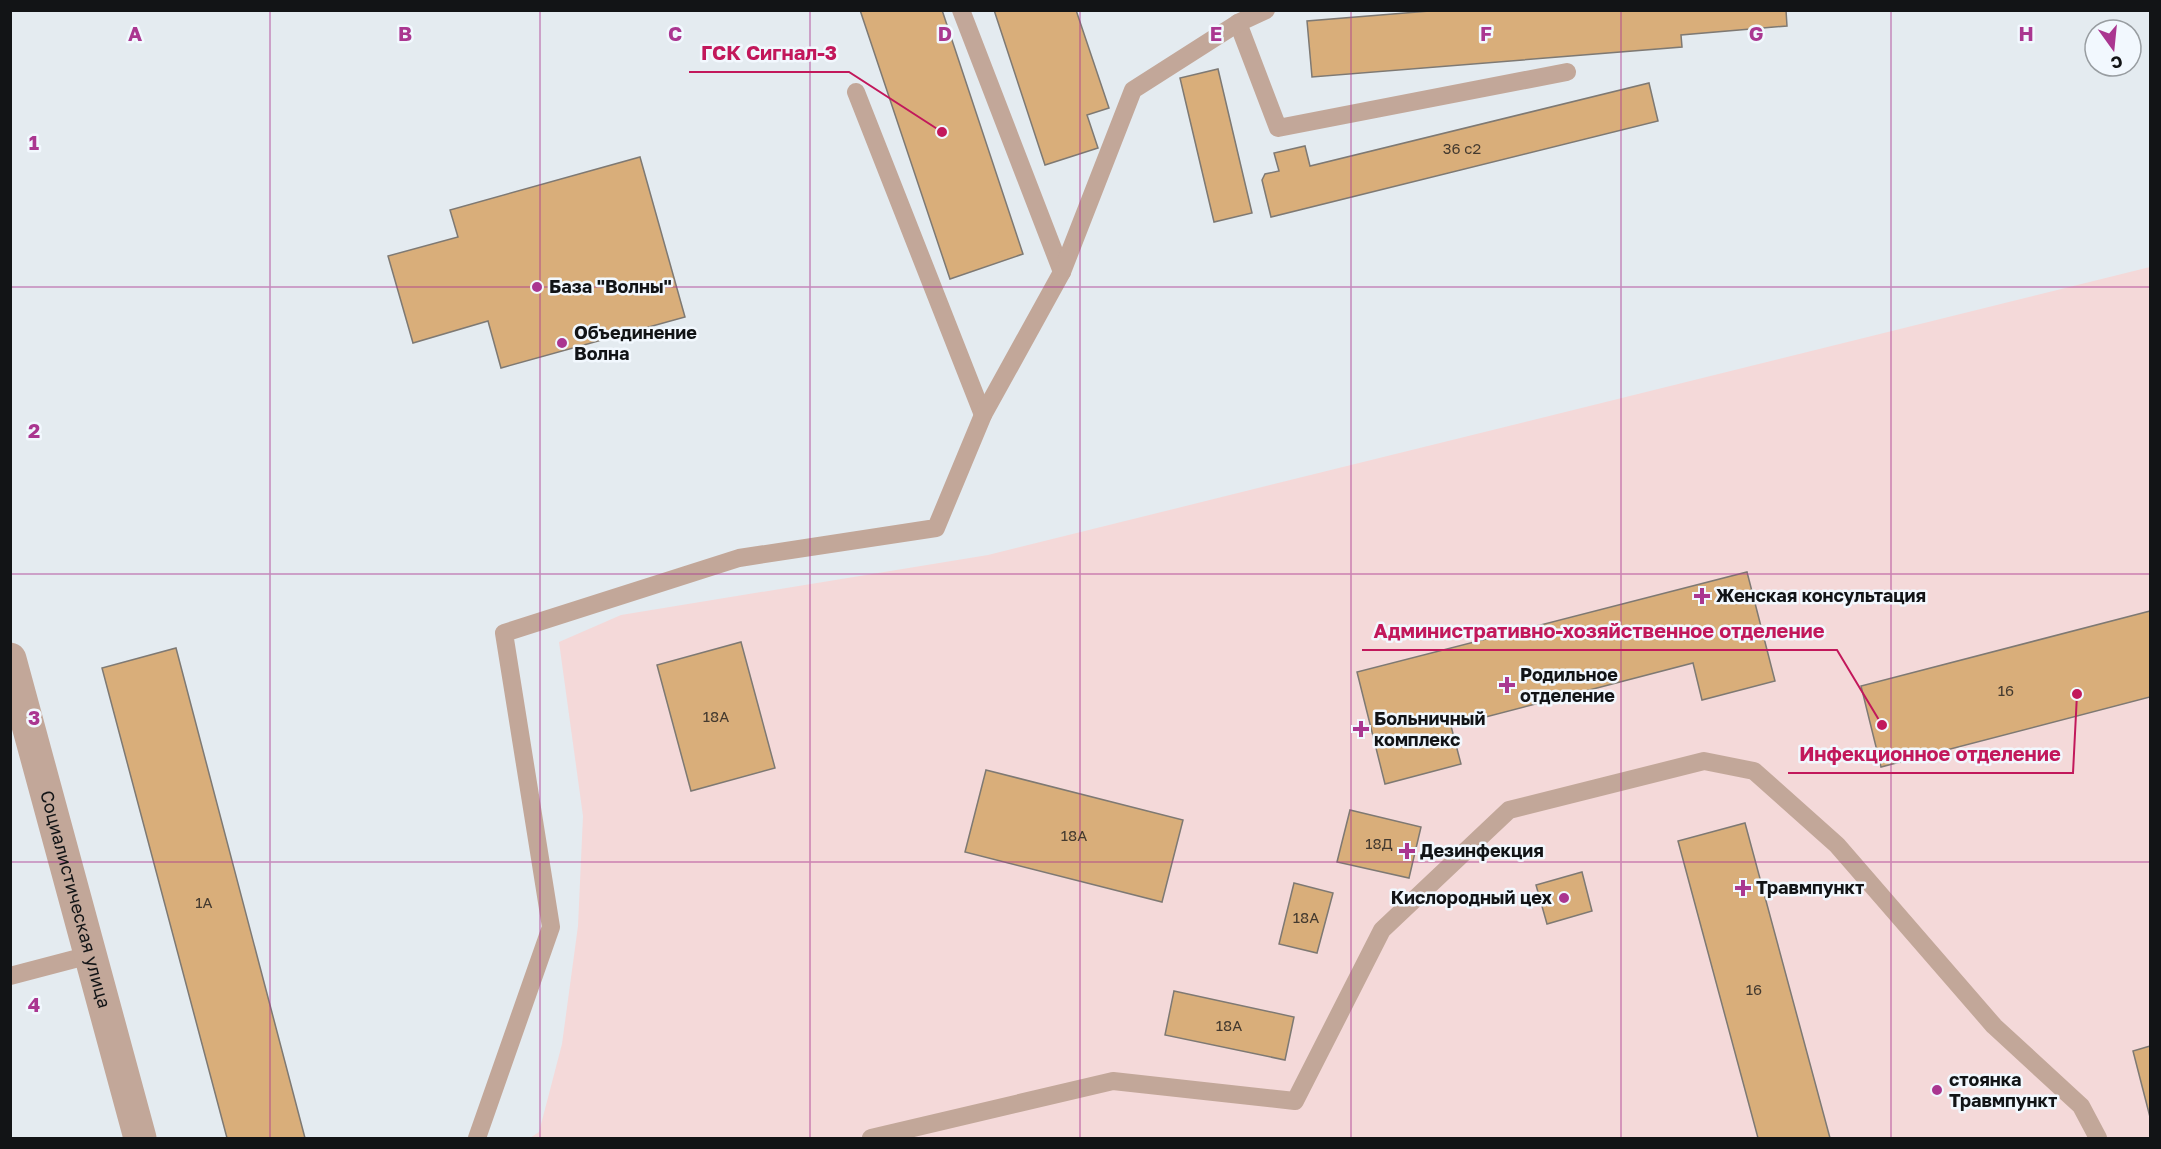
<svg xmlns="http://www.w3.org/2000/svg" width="2161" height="1149" font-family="'Golos Text',sans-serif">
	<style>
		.medical { fill: #f4d9d9 }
		.building { fill: #d9ae7a; stroke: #7e7973; stroke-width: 1.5 }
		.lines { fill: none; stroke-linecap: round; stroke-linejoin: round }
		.service { stroke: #c2a799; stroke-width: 18 }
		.tertiary { stroke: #c2a799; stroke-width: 33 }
		.grid { fill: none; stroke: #aa3690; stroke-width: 1.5; stroke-opacity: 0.55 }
		.poi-dot { fill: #aa3690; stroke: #f2f8fe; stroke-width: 2 }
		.labels { text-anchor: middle; stroke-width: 5; stroke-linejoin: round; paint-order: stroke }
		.number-label { font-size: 15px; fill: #443a2f }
		.poi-label { font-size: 18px; font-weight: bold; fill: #121416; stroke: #f2f8fe; text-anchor: start }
		.street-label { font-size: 18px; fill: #121416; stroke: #f2f8fe }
		.grid-label { font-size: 20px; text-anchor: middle; font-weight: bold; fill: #aa3690; stroke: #f2f8fe; stroke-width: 5; stroke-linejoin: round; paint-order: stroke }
		.leader { fill: none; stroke: #c2185b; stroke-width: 2 }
		.callout-dot { fill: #c2185b; stroke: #f2f8fe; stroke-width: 2 }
		.callout-label { font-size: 20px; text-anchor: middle; font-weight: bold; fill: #c2185b; stroke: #f2f8fe; stroke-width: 5; stroke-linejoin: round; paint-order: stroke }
	</style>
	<rect width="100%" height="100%" fill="#e4ebf0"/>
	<path class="medical" d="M 2150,267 L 2150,1138 L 530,1138 L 539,1132 L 562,1044 L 578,926 L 583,816 L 559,642 L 621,615 L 988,555 Z"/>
	<g class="building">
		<path d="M 860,10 L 942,10 L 1023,254 L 950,279 Z"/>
		<path d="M 994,10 L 1076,10 L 1109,108 L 1087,115 L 1098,148 L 1045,165 Z"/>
		<path d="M 1442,10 L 1786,10 L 1787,26 L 1681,35 L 1682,47 L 1312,77 L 1307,21 Z"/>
		<path d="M 1218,69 L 1252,213 L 1214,222 L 1180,78 Z"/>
		<path d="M 1649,83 L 1658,121 L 1271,217 L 1262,180 L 1265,174 L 1279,171 L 1274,153 L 1305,146 L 1310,166 Z"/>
		<path d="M 640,157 L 685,317 L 501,368 L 488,321 L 413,343 L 388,256 L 458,237 L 450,210 Z"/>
		<path d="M 1747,572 L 1775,681 L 1702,700 L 1693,663 L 1451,726 L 1461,764 L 1385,784 L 1357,672 Z"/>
		<path d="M 2150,611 L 2150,697 L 1881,767 L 1861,686 Z"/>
		<path d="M 741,642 L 775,768 L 691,791 L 657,665 Z"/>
		<path d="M 176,648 L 305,1138 L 227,1138 L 102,668 Z"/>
		<path d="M 986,770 L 1183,820 L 1162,902 L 965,852 Z"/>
		<path d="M 1350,810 L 1421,827 L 1409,878 L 1337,862 Z"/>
		<path d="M 1745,823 L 1830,1138 L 1758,1138 L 1678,841 Z"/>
		<path d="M 1582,872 L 1592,911 L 1547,924 L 1536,885 Z"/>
		<path d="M 1294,883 L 1333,893 L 1317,953 L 1279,944 Z"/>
		<path d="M 1174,991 L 1294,1017 L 1285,1060 L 1165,1035 Z"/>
		<path d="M 2150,1046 L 2150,1117 L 2133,1051 Z"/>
	</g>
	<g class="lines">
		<g class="service">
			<path d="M 961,10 L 1062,272"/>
			<path d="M 1238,23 L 1278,128 L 1567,72"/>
			<path d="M 856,92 L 983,415"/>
			<path d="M 10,976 L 90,955"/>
			<path d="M 477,1138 L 551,927 L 504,633 L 739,558 L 936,528 L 983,415 L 1062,272 L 1133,90 L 1238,23 L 1266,10"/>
			<path d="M 871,1138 L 1113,1081 L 1295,1101 L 1382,930 L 1509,810 L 1704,761 L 1754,771 L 1837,845 L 1994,1026 L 2081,1106 L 2098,1138"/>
		</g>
		<path class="tertiary" id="s1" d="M 10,659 L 140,1138"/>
	</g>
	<path class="grid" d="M 270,10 L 270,1138M 540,10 L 540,1138M 810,10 L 810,1138M 1080,10 L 1080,1138M 1351,10 L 1351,1138M 1621,10 L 1621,1138M 1891,10 L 1891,1138M 10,287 L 2150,287M 10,574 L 2150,574M 10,862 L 2150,862"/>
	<g class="poi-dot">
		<circle cx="537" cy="287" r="6"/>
		<circle cx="562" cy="343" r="6"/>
		<path d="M1699 587h6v6h6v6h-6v6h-6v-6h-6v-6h6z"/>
		<path d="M1504 676h6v6h6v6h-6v6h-6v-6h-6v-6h6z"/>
		<path d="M1358 720h6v6h6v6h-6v6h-6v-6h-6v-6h6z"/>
		<path d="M1404 842h6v6h6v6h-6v6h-6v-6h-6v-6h6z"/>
		<path d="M1740 879h6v6h6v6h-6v6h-6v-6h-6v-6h6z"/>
		<circle cx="1564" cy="898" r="6"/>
		<circle cx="1937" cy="1090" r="6"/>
	</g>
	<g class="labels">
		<g class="number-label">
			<text x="1462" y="154">36 с2</text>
			<text x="2006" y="696">16</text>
			<text x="716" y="722">18А</text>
			<text x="1074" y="841">18А</text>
			<text x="1379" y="849">18Д</text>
			<text x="204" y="908">1А</text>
			<text x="1306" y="923">18А</text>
			<text x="1754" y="995">16</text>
			<text x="1229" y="1031">18А</text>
		</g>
		<g class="poi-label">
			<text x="549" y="293">База "Волны"</text>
			<text x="574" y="339">Объединение<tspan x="574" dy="21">Волна</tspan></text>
			<text x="1716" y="602">Женская консультация</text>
			<text x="1520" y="681">Родильное<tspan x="1520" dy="21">отделение</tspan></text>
			<text x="1374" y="725">Больничный<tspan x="1374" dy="21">комплекс</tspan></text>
			<text x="1420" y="857">Дезинфекция</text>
			<text x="1756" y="894">Травмпункт</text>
			<text x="1552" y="904" text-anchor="end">Кислородный цех</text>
			<text x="1949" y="1086">стоянка<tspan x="1949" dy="21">Травмпункт</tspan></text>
		</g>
		<g class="street-label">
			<text dy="6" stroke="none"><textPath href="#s1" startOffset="249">Социалистическая улица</textPath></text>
		</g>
	</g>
	<g class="grid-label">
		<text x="135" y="41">A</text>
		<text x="405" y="41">B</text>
		<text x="675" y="41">C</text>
		<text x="945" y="41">D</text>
		<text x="1216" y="41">E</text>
		<text x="1486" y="41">F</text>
		<text x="1756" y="41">G</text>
		<text x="2026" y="41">H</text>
		<text x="34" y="150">1</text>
		<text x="34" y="438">2</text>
		<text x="34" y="725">3</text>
		<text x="34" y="1012">4</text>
	</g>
	<path class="leader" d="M942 132L849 72H689M1882 725L1837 650H1362M2077 694L2073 773H1788"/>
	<g class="callout-dot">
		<circle cx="942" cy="132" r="6"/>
		<circle cx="1882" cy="725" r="6"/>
		<circle cx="2077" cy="694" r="6"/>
	</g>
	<g class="callout-label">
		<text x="769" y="60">ГСК Сигнал-3</text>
		<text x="1599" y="638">Административно-хозяйственное отделение</text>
		<text x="1930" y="761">Инфекционное отделение</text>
	</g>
	<rect width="2161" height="1149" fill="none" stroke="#121416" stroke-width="24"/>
	<g transform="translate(2113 48) rotate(165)"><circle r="28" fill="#f2f8fe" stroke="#989da1" stroke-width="1.5"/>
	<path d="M0-4.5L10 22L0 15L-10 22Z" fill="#aa3690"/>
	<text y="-9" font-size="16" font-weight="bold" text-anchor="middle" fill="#121416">С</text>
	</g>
</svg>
